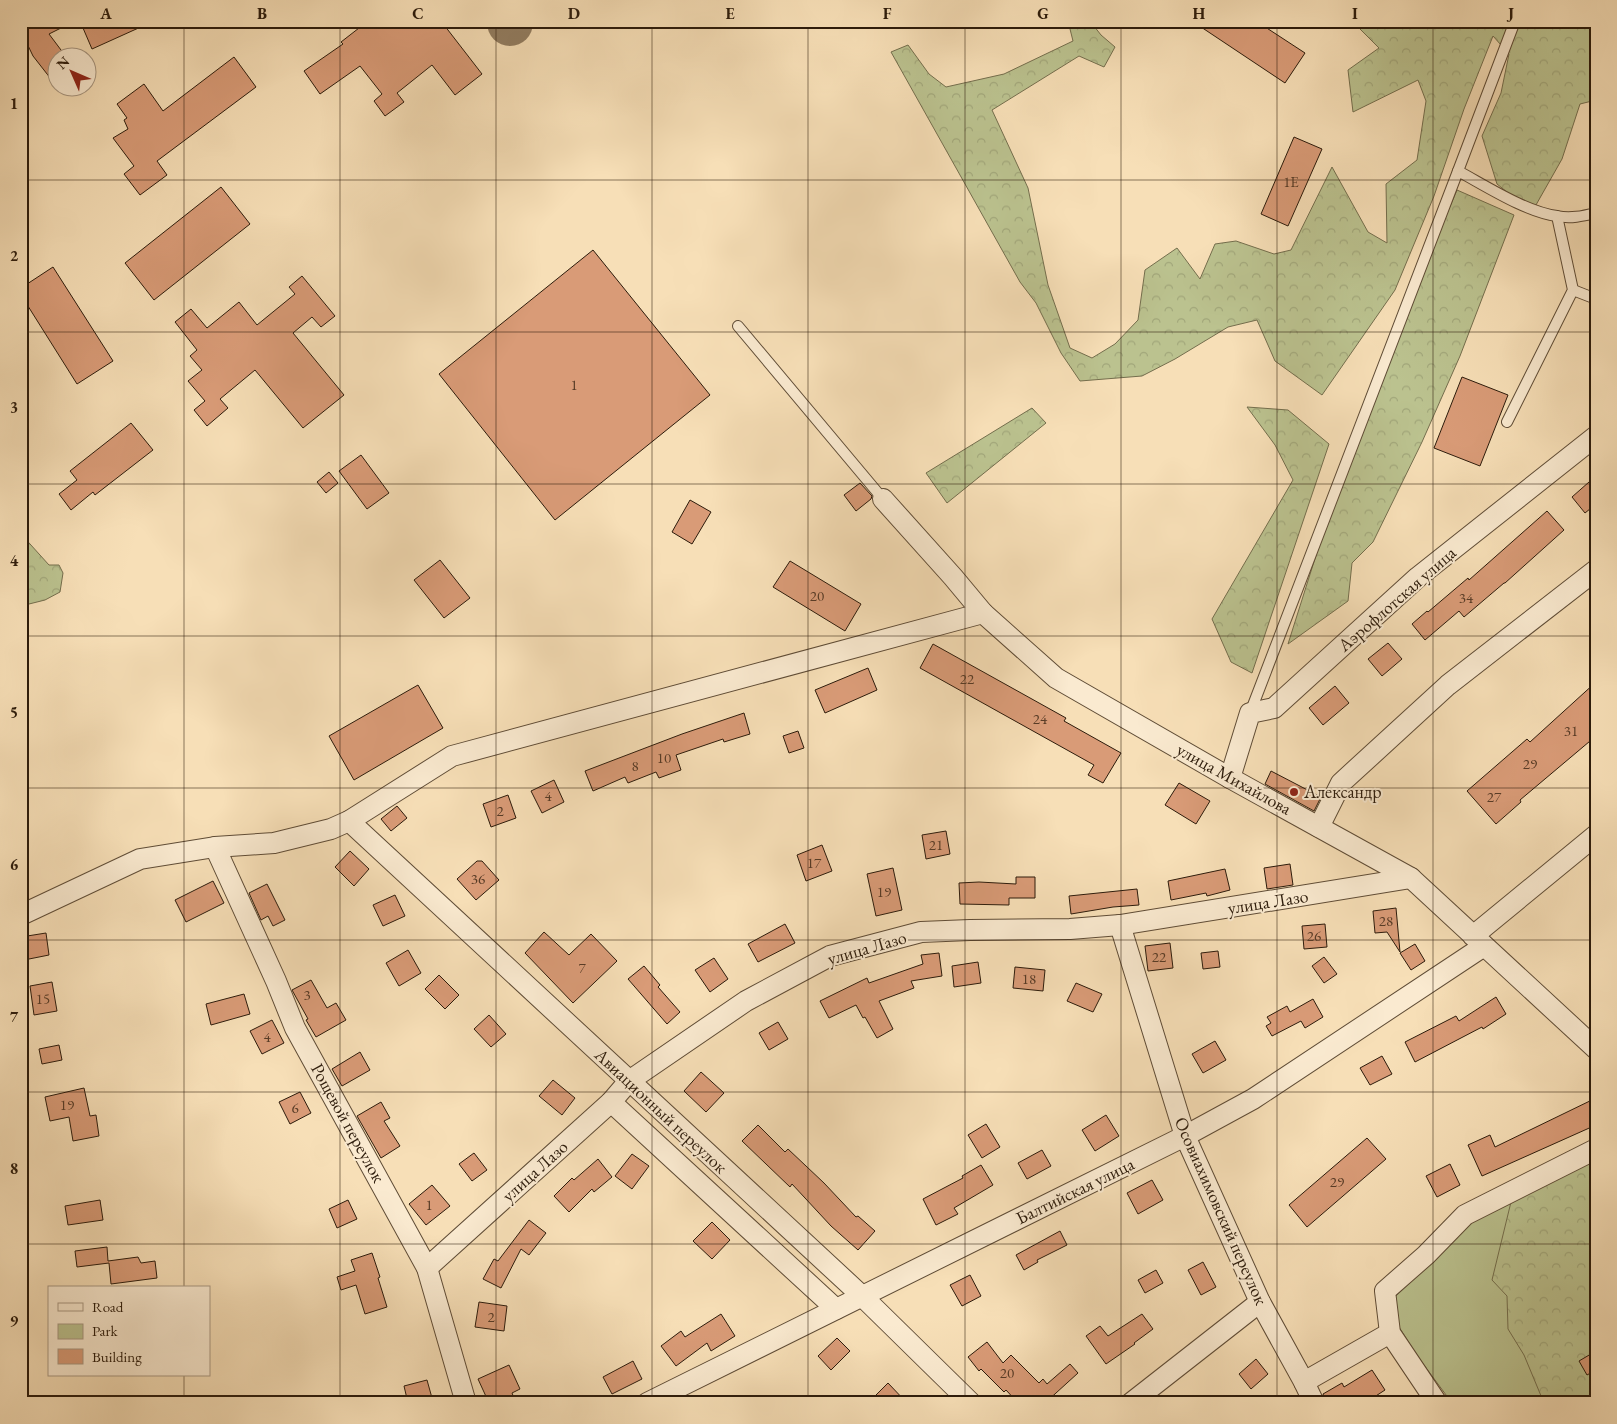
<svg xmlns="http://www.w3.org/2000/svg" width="1617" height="1424" font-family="'EB Garamond',serif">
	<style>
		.green { fill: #bbc28f; stroke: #746e4d }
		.forest { fill: url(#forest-crowns); stroke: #746e4d }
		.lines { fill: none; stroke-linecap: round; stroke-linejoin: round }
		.taxiway { stroke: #927d61; stroke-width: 46 }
		.building { fill: #d99b77; stroke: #2c1b0b }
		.service-casing { stroke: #5f4c36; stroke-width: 12 }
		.minor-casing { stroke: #5f4c36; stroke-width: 22 }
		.service { stroke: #faead0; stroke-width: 10 }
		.minor { stroke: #faead0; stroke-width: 20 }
		.grid { fill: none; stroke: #2c1b0b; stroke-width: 1; stroke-opacity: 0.55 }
		.poi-dot { fill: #8f2418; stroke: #faead0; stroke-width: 2 }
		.labels { text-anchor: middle; stroke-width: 4; stroke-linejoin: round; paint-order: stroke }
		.number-label { font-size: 15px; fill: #573b26 }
		.street-label { font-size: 18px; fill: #2c1b0b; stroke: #faead0 }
		.poi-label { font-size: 18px; fill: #2c1b0b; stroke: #faead0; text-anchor: start }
		.neatline { fill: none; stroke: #2c1b0b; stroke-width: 2 }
		.grid-label { font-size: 16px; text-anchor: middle; font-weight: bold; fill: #2c1b0b }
	</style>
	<defs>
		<pattern id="forest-crowns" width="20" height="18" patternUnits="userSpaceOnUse" patternTransform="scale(1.25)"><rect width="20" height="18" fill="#bbc28f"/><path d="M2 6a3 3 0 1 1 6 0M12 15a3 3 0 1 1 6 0" fill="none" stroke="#a1a67a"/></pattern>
	</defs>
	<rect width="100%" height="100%" fill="#f7dfb7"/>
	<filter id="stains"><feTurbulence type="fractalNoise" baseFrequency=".004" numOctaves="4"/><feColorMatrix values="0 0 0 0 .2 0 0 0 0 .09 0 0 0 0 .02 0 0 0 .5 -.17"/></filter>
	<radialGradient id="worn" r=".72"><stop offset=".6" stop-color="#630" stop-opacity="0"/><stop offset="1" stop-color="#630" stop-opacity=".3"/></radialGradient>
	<path class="green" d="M 1596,1159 L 1596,1403 L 1452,1403 L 1418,1357 L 1399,1327 L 1395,1297 L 1472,1222 Z"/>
	<g class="forest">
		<path d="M 1068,21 L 1090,21 L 1101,35 L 1115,47 L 1104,67 L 1079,56 L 992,110 L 1028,188 L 1048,285 L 1070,348 L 1092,358 L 1115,344 L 1138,320 L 1145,270 L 1177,248 L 1200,279 L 1215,244 L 1236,241 L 1274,254 L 1291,250 L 1332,167 L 1368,232 L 1387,243 L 1386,184 L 1417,160 L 1426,101 L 1418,80 L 1353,112 L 1348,70 L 1379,48 L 1352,21 L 1596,21 L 1596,100 L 1580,104 L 1562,159 L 1532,212 L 1497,184 L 1482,136 L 1501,93 L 1509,54 L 1493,36 L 1464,109 L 1434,196 L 1395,290 L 1322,395 L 1275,361 L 1257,320 L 1228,327 L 1175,359 L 1142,376 L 1080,381 L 1061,353 L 1036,303 L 1020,282 L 891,52 L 908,45 L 929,74 L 946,87 L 1004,74 L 1073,41 Z"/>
		<path d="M 1457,190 L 1514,215 L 1460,356 L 1422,442 L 1373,542 L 1352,563 L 1348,601 L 1288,644 L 1360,416 Z"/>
		<path d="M 1247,407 L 1288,410 L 1329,444 L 1252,673 L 1231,662 L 1212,619 L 1293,480 L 1275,445 Z"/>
		<path d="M 1032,408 L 1046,423 L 947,503 L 926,473 Z"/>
		<path d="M 21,534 L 49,565 L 59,565 L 63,573 L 60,592 L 45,600 L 21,606 Z"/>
		<path d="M 1596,1159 L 1596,1403 L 1544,1403 L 1524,1355 L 1508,1329 L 1507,1296 L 1492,1280 L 1511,1202 Z"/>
	</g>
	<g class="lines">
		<path class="taxiway" d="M 510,21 L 510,23"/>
	</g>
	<g class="building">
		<path d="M 34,21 L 75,21 L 49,34 L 67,58 L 58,58 L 58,88 L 33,56 L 21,31 L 21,27 Z"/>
		<path d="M 80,21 L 154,21 L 92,49 Z"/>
		<path d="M 368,21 L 441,21 L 482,74 L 455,95 L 432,65 L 397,93 L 404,102 L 385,116 L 374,101 L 382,94 L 360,66 L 320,94 L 304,71 L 343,44 L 341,42 Z"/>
		<path d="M 1192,21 L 1256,21 L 1305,53 L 1285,83 Z"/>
		<path d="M 234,57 L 256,87 L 157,161 L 167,175 L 140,195 L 124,174 L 134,166 L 113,138 L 128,129 L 124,120 L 127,118 L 117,104 L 144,84 L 163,111 Z"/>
		<path d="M 1294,137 L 1322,149 L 1288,226 L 1261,214 Z"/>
		<path d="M 221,187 L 250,224 L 154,300 L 125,263 Z"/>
		<path d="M 593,250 L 710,395 L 555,520 L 439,374 Z"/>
		<path d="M 53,267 L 113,361 L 77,384 L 21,295 L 21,288 Z"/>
		<path d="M 302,276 L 335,316 L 321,327 L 312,317 L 293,333 L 344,395 L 303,428 L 255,370 L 220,399 L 228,408 L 207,426 L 194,410 L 205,401 L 188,381 L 202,370 L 190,356 L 197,350 L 175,322 L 191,309 L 207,328 L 239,302 L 257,325 L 295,294 L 289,287 Z"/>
		<path d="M 1462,377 L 1508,395 L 1480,466 L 1434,448 Z"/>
		<path d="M 131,423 L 153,450 L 95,495 L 93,492 L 71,510 L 59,494 L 77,480 L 70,471 Z"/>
		<path d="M 361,455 L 389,493 L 367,509 L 339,471 Z"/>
		<path d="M 329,472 L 338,483 L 326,493 L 317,482 Z"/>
		<path d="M 1589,482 L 1596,490 L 1596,504 L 1585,513 L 1572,497 Z"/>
		<path d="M 860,483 L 872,496 L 871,499 L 856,511 L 844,495 Z"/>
		<path d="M 690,500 L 711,512 L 692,544 L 672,532 Z"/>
		<path d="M 1547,511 L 1564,530 L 1505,583 L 1504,583 L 1464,617 L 1459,611 L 1425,640 L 1412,624 L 1427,611 L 1428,612 L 1468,578 L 1469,580 Z"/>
		<path d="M 440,560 L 470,598 L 444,618 L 414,580 Z"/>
		<path d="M 790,561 L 861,604 L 845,631 L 773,587 Z"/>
		<path d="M 1388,643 L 1402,659 L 1382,676 L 1368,659 Z"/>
		<path d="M 933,644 L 1066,718 L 1064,721 L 1121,753 L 1103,783 L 1088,775 L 1094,765 L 920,668 Z"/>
		<path d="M 868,668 L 877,690 L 825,713 L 815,690 Z"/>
		<path d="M 1596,682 L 1596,736 L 1520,800 L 1521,802 L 1496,824 L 1467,791 L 1527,739 L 1530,742 Z"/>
		<path d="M 418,685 L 443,728 L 354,780 L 329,736 Z"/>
		<path d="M 1335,686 L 1349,703 L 1323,725 L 1309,708 Z"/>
		<path d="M 744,713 L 750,734 L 724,742 L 723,739 L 676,755 L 681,770 L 659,778 L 656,772 L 628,783 L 625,777 L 593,791 L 585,771 L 682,734 Z"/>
		<path d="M 798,731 L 804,748 L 789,753 L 783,736 Z"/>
		<path d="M 1271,771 L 1321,797 L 1314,811 L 1265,784 Z"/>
		<path d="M 554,780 L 564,802 L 542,813 L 531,791 Z"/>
		<path d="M 1179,783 L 1210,801 L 1196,824 L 1165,805 Z"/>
		<path d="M 508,795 L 516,818 L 491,827 L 483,804 Z"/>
		<path d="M 397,806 L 407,818 L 391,831 L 381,819 Z"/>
		<path d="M 946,831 L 950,854 L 926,859 L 922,835 Z"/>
		<path d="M 822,845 L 832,871 L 806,881 L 797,855 Z"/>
		<path d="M 350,851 L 369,869 L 354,886 L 335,867 Z"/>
		<path d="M 477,861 L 482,861 L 499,880 L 476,900 L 457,879 Z"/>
		<path d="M 1290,864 L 1293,885 L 1267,889 L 1264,868 Z"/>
		<path d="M 893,868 L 902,910 L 876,916 L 867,874 Z"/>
		<path d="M 1225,869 L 1230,890 L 1207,896 L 1206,893 L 1171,900 L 1168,881 Z"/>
		<path d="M 1016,877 L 1035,877 L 1035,898 L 1009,898 L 1009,905 L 960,904 L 959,883 L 979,882 L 1016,884 Z"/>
		<path d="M 213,881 L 224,903 L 186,922 L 175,900 Z"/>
		<path d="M 267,884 L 285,920 L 273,926 L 268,916 L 261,920 L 249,893 Z"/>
		<path d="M 1137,889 L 1139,905 L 1113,907 L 1071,914 L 1069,896 Z"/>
		<path d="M 395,895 L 405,916 L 383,926 L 373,905 Z"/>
		<path d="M 1396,908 L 1400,952 L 1387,932 L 1375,933 L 1373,911 Z"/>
		<path d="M 785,924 L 795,943 L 758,962 L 748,944 Z"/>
		<path d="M 1325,924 L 1327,947 L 1304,949 L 1302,926 Z"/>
		<path d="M 544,932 L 569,955 L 591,934 L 617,961 L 573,1003 L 525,953 Z"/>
		<path d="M 46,933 L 49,955 L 24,960 L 21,937 Z"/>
		<path d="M 1170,943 L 1173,968 L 1148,971 L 1145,946 Z"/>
		<path d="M 1415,944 L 1425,961 L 1411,970 L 1400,953 Z"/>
		<path d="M 408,950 L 421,973 L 399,986 L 386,963 Z"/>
		<path d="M 1218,951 L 1220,967 L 1203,969 L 1201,953 Z"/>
		<path d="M 939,953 L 942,976 L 911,981 L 914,988 L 879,1001 L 893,1029 L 877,1038 L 865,1017 L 863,1018 L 856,1005 L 829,1018 L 820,1001 L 867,978 L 869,983 L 923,964 L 921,955 Z"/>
		<path d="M 1324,957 L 1337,974 L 1324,983 L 1312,966 Z"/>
		<path d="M 714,958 L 728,979 L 710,992 L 695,970 Z"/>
		<path d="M 978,962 L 981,983 L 954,987 L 952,966 Z"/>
		<path d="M 644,966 L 660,985 L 658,987 L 680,1012 L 667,1024 L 628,979 Z"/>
		<path d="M 1015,967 L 1045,970 L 1043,991 L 1013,988 Z"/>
		<path d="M 439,975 L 459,995 L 445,1009 L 425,989 Z"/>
		<path d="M 311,980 L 327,1008 L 336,1003 L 346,1020 L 316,1037 L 306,1020 L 308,1019 L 292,990 Z"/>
		<path d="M 52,982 L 57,1011 L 34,1015 L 30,986 Z"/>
		<path d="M 1076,983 L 1102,994 L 1093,1012 L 1067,1001 Z"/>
		<path d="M 244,994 L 250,1014 L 211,1025 L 206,1004 Z"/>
		<path d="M 1496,997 L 1506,1014 L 1483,1029 L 1482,1027 L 1415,1062 L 1405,1042 L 1456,1016 L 1459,1021 Z"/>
		<path d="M 1313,999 L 1323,1017 L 1305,1028 L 1301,1021 L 1272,1036 L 1266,1026 L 1271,1023 L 1267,1017 L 1287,1006 L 1290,1012 Z"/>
		<path d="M 489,1015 L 506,1034 L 491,1047 L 474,1029 Z"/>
		<path d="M 272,1020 L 284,1043 L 262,1054 L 250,1031 Z"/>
		<path d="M 778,1022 L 788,1039 L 769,1050 L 759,1033 Z"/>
		<path d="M 1215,1041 L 1226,1060 L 1203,1073 L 1192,1054 Z"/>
		<path d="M 59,1045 L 62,1060 L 42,1064 L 39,1049 Z"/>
		<path d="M 360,1052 L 370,1070 L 342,1086 L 332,1069 Z"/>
		<path d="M 1382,1056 L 1392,1074 L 1370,1085 L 1360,1068 Z"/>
		<path d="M 701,1072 L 724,1093 L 706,1112 L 684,1091 Z"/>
		<path d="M 553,1080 L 575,1098 L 562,1115 L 539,1096 Z"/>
		<path d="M 84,1088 L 90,1116 L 96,1115 L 99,1136 L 73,1141 L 69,1117 L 50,1121 L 45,1097 Z"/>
		<path d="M 300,1092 L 311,1113 L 290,1124 L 279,1102 Z"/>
		<path d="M 1596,1098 L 1596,1125 L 1482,1176 L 1468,1145 L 1490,1135 L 1495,1147 Z"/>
		<path d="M 381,1102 L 390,1118 L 384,1121 L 400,1146 L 381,1158 L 357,1116 Z"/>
		<path d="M 1106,1115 L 1119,1136 L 1095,1151 L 1082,1130 Z"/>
		<path d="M 986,1124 L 1000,1147 L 982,1158 L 968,1135 Z"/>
		<path d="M 758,1125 L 785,1152 L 788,1149 L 824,1183 L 856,1217 L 858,1216 L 875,1231 L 858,1250 L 831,1226 L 792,1184 L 790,1187 L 742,1141 Z"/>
		<path d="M 1367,1138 L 1386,1159 L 1307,1227 L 1289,1205 Z"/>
		<path d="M 1042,1150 L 1051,1166 L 1027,1179 L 1018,1163 Z"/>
		<path d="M 474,1153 L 487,1170 L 472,1181 L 459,1164 Z"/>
		<path d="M 632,1154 L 649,1166 L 632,1189 L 615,1176 Z"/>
		<path d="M 598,1159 L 612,1177 L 594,1192 L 592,1189 L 569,1212 L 554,1196 L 572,1178 L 574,1180 Z"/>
		<path d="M 1450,1164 L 1460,1185 L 1437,1197 L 1426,1176 Z"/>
		<path d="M 981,1165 L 993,1185 L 954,1208 L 958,1214 L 936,1225 L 923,1199 L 963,1178 L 962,1176 Z"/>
		<path d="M 1152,1180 L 1163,1200 L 1138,1214 L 1127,1193 Z"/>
		<path d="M 432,1185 L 450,1206 L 426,1225 L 409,1204 Z"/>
		<path d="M 100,1200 L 103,1220 L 68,1225 L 65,1206 Z"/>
		<path d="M 348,1200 L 357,1219 L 337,1228 L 329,1209 Z"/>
		<path d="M 529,1220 L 546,1233 L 529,1255 L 521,1249 L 501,1288 L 483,1279 L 494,1259 L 498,1261 Z"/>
		<path d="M 712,1222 L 730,1240 L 712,1259 L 693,1241 Z"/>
		<path d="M 1060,1231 L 1067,1245 L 1037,1260 L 1038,1262 L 1024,1270 L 1016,1255 Z"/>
		<path d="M 107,1247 L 108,1261 L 138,1257 L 141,1263 L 155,1261 L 157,1278 L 111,1284 L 109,1263 L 77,1267 L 75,1251 Z"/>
		<path d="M 372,1253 L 380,1277 L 378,1278 L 387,1307 L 365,1314 L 356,1285 L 341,1290 L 337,1277 L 355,1271 L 351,1260 Z"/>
		<path d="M 1203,1262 L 1216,1287 L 1201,1295 L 1188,1270 Z"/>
		<path d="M 1156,1270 L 1163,1283 L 1145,1293 L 1138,1280 Z"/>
		<path d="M 970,1275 L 981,1296 L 962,1306 L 950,1285 Z"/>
		<path d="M 479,1302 L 507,1306 L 504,1331 L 475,1327 Z"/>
		<path d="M 721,1314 L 735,1336 L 711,1351 L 707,1343 L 676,1366 L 661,1346 L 681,1331 L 685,1337 Z"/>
		<path d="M 1142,1314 L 1153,1329 L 1134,1343 L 1135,1344 L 1106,1364 L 1086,1336 L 1100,1326 L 1108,1336 Z"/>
		<path d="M 837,1338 L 850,1351 L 831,1370 L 818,1356 Z"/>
		<path d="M 987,1342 L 1003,1363 L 1011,1355 L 1039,1383 L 1043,1379 L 1047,1384 L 1070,1364 L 1078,1373 L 1045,1403 L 1018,1403 L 1006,1390 L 1004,1392 L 981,1369 L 979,1371 L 968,1357 Z"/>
		<path d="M 1596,1351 L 1596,1370 L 1587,1375 L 1579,1361 Z"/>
		<path d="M 1256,1359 L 1268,1374 L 1251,1389 L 1239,1374 Z"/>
		<path d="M 633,1361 L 642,1379 L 612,1394 L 603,1377 Z"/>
		<path d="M 509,1365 L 520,1389 L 512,1393 L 516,1403 L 489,1403 L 478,1379 Z"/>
		<path d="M 1372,1370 L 1385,1390 L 1365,1403 L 1326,1403 L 1323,1394 L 1342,1383 L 1344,1387 Z"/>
		<path d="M 427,1380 L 432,1398 L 408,1403 L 404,1386 Z"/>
		<path d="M 888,1383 L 907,1403 L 868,1403 Z"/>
	</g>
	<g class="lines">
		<defs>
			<g id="service">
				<path d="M 1515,21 L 1458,171 C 1486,186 1526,212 1557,216 C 1570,219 1583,216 1596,213"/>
				<path d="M 1573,290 L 1596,299"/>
				<path d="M 738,326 L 883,499"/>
				<path d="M 1507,422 L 1573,290 L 1557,216"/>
				<path d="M 1250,713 L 1458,171"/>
			</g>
			<g id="minor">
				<path d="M 883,499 L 953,577 L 983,613 L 1056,678 L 1230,778 L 1411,878 L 1596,1049"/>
				<path d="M 1230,778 L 1250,713 L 1274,708 L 1418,577 L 1596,436"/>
				<path d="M 349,821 L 863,1297 L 971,1403"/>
				<path d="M 1319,827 L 1341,783 L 1448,685 L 1596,570"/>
				<path d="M 215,847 L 276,981 L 295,1028 L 427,1268 L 466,1403"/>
				<path d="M 21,915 L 140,859 L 215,847 L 274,843 L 331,829 L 349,821 L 452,756 L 983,613"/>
				<path d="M 1120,925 L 1185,1136 L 1260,1302 L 1304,1382 L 1314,1403"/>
				<path d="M 1473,936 L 1596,835"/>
				<path d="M 611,1102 L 836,1309"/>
				<path d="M 427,1268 L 611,1102 L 629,1081 L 746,1001 L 830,956 L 921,932 L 970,930 L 1070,929 L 1120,925 L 1411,878"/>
				<path d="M 1304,1382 L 1390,1333"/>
				<path d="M 647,1403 L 1185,1136 L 1253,1099 L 1484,946"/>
				<path d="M 1131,1403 L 1260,1302"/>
				<path d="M 1437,1403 L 1390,1333 L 1385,1291 L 1426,1255 L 1465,1215 L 1596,1149"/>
			</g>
		</defs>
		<use href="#service" class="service-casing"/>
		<use href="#minor" class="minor-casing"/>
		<use href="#service" class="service"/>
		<use href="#minor" class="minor"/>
	</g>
	<path class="grid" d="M 184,21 L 184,1288M 340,21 L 340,1403M 496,21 L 496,1403M 652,21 L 652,1403M 808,21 L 808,1403M 965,21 L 965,1403M 1121,21 L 1121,1403M 1277,21 L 1277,1403M 1433,21 L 1433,1403M 21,180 L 1596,180M 21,332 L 1596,332M 21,484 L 1596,484M 21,636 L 1596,636M 21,788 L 1596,788M 21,940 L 1596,940M 21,1092 L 1596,1092M 21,1244 L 1596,1244M 184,1375 L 184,1403"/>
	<circle class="poi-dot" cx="1294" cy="792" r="5"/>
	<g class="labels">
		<g class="number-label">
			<text x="1291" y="187">1Е</text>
			<text x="574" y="390">1</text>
			<text x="817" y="601">20</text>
			<text x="1466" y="603">34</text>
			<text x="967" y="684">22</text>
			<text x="1040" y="724">24</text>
			<text x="1571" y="736">31</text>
			<text x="664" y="763">10</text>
			<text x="1530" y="769">29</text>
			<text x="635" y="771">8</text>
			<text x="548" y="801">4</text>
			<text x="1494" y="802">27</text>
			<text x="500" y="816">2</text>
			<text x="936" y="850">21</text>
			<text x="814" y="868">17</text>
			<text x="478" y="884">36</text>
			<text x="884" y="897">19</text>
			<text x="1386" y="926">28</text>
			<text x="1314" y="941">26</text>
			<text x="1159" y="962">22</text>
			<text x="582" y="973">7</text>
			<text x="1029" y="984">18</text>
			<text x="307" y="1000">3</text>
			<text x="43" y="1004">15</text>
			<text x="267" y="1042">4</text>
			<text x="67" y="1110">19</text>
			<text x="295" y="1113">6</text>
			<text x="1337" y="1187">29</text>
			<text x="429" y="1210">1</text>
			<text x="491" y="1322">2</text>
			<text x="1007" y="1378">20</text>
		</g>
		<g class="street-label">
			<text transform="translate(1397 599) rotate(-41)" y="6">Аэрофлотская улица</text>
			<text transform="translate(1234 779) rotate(29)" y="6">улица Михайлова</text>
			<text transform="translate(1268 902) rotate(-9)" y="6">улица Лазо</text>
			<text transform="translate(867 948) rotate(-16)" y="6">улица Лазо</text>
			<text transform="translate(661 1111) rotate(43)" y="6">Авиационный переулок</text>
			<text transform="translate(348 1123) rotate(61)" y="6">Рощевой переулок</text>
			<text transform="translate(535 1171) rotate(-42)" y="6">улица Лазо</text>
			<text transform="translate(1075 1191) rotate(-26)" y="6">Балтийская улица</text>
			<text transform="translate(1221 1211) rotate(66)" y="6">Осовиахимовский переулок</text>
		</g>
		<g class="poi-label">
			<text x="1304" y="798">Александр</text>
		</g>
	</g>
	<rect width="1617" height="1424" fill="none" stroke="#f7dfb7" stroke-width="55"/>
	<rect x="48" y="1286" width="162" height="90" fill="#faead0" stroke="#a89781"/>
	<rect x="58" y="1303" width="25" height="8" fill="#faead0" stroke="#a89781"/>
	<text x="92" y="1312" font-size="15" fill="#2c1b0b">Road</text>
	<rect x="58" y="1324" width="25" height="15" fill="#bbc28f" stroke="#a89781"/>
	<text x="92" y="1336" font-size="15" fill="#2c1b0b">Park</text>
	<rect x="58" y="1349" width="25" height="15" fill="#d99b77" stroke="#a89781"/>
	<text x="92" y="1362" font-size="15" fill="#2c1b0b">Building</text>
	<g transform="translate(72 72) rotate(315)"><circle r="24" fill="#faead0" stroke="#a89781"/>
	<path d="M0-4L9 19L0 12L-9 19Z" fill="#8f2418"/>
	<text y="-8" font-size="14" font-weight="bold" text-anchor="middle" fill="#2c1b0b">N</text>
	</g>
	<rect x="28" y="28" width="1562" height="1368" class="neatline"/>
	<g class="grid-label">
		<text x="106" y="19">A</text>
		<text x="262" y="19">B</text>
		<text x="418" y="19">C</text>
		<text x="574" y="19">D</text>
		<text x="730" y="19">E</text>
		<text x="887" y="19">F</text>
		<text x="1043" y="19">G</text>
		<text x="1199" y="19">H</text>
		<text x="1355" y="19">I</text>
		<text x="1511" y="19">J</text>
		<text x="14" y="109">1</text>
		<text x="14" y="261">2</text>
		<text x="14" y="413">3</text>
		<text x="14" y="566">4</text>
		<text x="14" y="718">5</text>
		<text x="14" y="870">6</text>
		<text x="14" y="1022">7</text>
		<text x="14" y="1174">8</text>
		<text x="14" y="1326">9</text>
	</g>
	<rect width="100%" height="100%" filter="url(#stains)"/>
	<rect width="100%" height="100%" fill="url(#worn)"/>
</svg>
